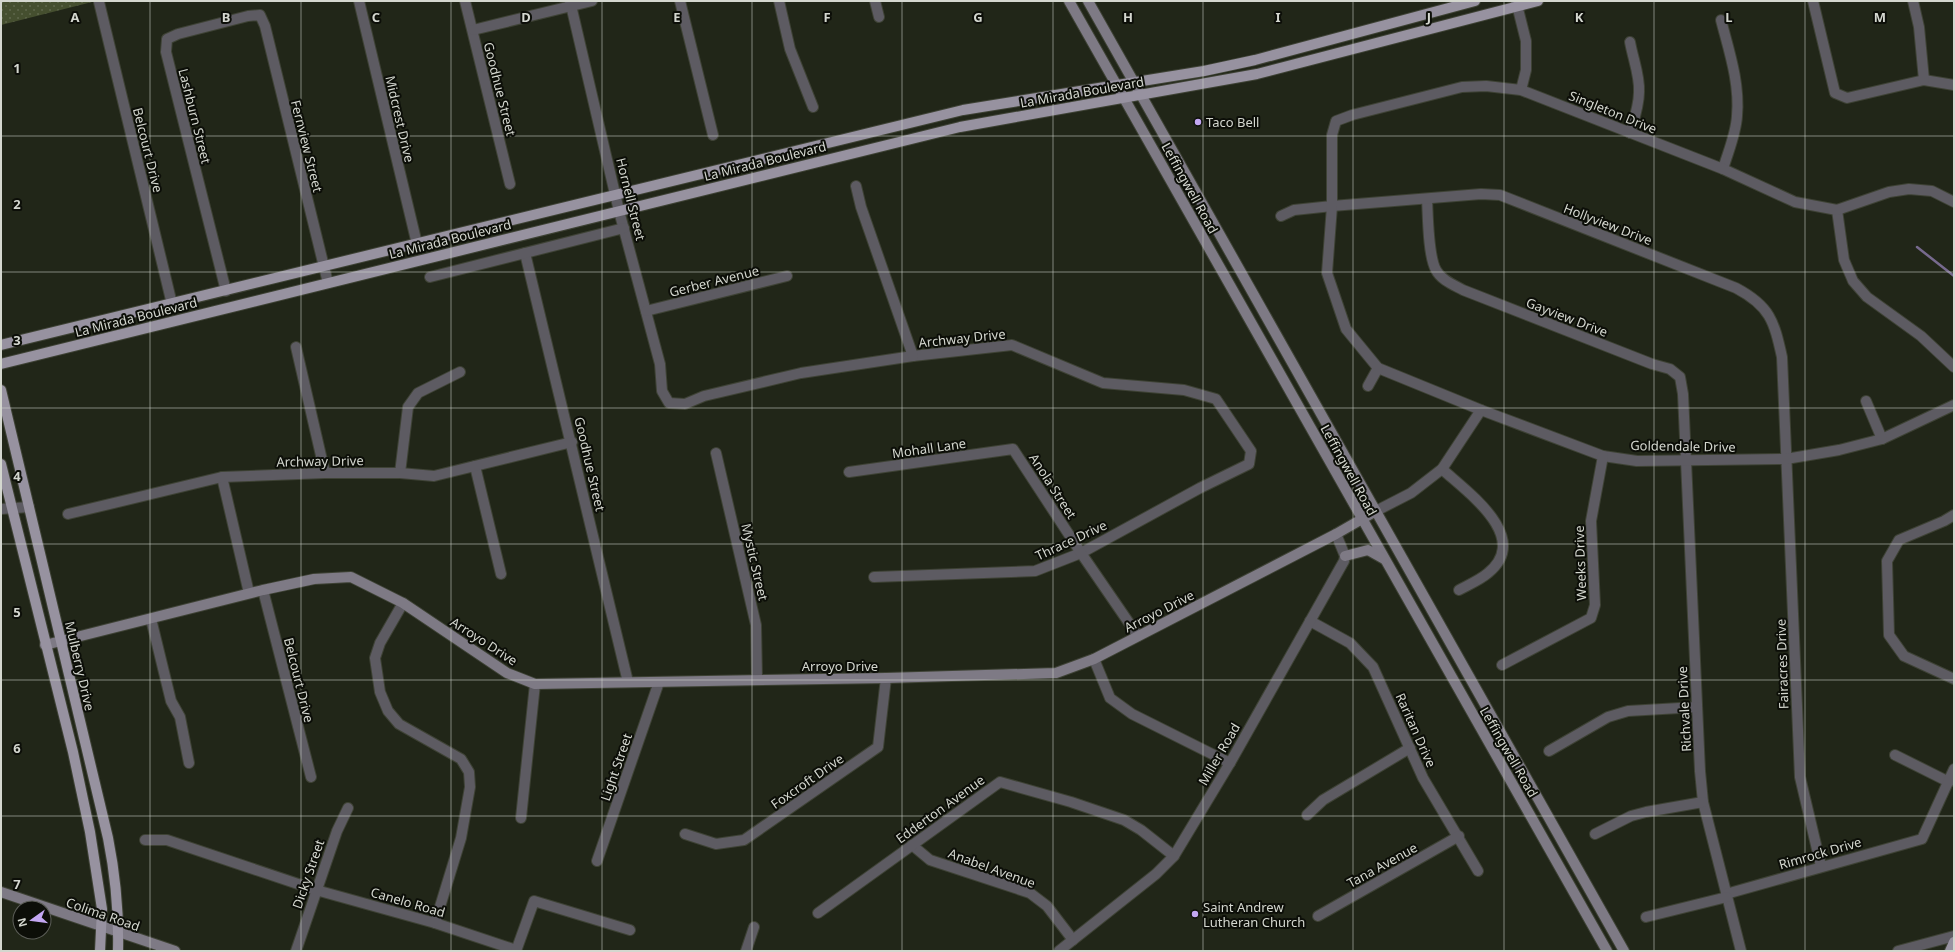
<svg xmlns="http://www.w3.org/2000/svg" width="1955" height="952" font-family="'Noto Sans',sans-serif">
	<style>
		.grass { fill: url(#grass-dots) }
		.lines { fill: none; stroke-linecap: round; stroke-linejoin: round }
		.stream { stroke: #776a8e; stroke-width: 2.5 }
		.street-casing { stroke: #3e4235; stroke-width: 12 }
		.secondary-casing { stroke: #3e4235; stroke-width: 12 }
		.primary-casing { stroke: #3e4235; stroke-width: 12 }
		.street { stroke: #5d5b62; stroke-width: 10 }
		.secondary { stroke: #7e7a85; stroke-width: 10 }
		.primary { stroke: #9792a0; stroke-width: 10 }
		.grid { fill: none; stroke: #d4d7cf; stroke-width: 1; stroke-opacity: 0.55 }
		.poi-dot { fill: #c3a7f2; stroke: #0c0e08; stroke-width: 1.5 }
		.labels { text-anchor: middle; stroke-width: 4; stroke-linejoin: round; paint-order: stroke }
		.street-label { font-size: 13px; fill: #d4d7cf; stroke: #0c0e08 }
		.poi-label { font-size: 13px; fill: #d4d7cf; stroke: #0c0e08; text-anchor: start }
		.grid-label { font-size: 13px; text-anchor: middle; font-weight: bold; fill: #d4d7cf; stroke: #0c0e08; stroke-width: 4; stroke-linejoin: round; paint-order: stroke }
	</style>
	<defs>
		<pattern id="grass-dots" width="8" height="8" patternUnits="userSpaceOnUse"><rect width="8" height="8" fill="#454f2f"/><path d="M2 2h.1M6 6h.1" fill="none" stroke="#5f684c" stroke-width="1.8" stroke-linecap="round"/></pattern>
	</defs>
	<rect width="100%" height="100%" fill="#212618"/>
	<path class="grass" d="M 1,1 L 96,1 L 1,25 Z"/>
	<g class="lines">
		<path class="stream" d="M 1917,247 L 1954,276"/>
		<defs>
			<g id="street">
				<path d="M 359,1 L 417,244"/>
				<path d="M 465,1 L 510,184"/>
				<path d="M 570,1 L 619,211 L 660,364 L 662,391 L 669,403 L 685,404 L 704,396 L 801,373 L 913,356 L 1012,345 L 1103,383 L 1184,390 L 1216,399 L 1251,451 L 1249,464 L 1200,488 L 1081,553 L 1035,571 L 874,577"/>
				<path d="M 680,1 L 713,135"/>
				<path d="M 779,1 L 790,49 L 813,107"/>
				<path d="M 875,1 L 879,17"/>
				<path d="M 1516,1 L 1526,41 L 1526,70 L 1521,90"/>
				<path d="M 1813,1 L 1835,93 L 1847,98 L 1924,80 L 1954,85"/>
				<path d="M 1913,1 L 1919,27 L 1924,80"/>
				<path d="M 99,2 L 172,304"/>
				<path d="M 1721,20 C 1729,51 1740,83 1737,116 C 1736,134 1728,152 1723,169"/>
				<path d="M 473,30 L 592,1"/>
				<path d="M 1630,42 C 1633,59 1640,76 1639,92 C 1639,106 1634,120 1630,133"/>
				<path d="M 856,186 L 861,207 L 913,356"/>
				<path d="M 1427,199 C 1428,216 1428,256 1436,270 C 1441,280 1454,285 1463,290 L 1652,364 L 1670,369 L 1680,377 L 1683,394 L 1700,771 L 1703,802 L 1741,951"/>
				<path d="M 1837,210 L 1844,260 L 1853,281 L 1867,297 L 1921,336 L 1954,367"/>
				<path d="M 1281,216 L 1294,210 L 1332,206 L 1481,194 L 1500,195 L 1736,288 C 1770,306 1774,321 1782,357 L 1800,777 L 1821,866"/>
				<path d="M 525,253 L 628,682"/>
				<path d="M 430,277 L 624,228"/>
				<path d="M 226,291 L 166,52 L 167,39 L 178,34 L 248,16 L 260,15 L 265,26 L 328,283"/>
				<path d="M 646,311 L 787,276"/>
				<path d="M 296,347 L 325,473"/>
				<path d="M 1378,368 L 1481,410 L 1603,456 L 1637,461 L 1786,459 L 1839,450 L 1882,439 L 1954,405"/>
				<path d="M 1368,386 L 1378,368 L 1346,329 L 1327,273 L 1332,206 L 1332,135 L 1336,121 L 1352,115 L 1462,87 L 1486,86 L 1521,90 L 1723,169 L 1795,202 L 1837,210 L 1889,192 L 1909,189 L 1932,191 L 1954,202"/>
				<path d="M 1866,401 L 1882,439"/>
				<path d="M 716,453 L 756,625 L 757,679"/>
				<path d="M 475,466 L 501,574"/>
				<path d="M 1442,469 C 1467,492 1532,537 1488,573 C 1480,580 1468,585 1459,590"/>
				<path d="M 849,472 L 1013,449 L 1081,553 L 1138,636"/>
				<path d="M 400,473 L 408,407 L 418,393 L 460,372"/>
				<path d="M 222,477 L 249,593"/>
				<path d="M 1,509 L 29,507"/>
				<path d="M 1376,511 L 1411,493 L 1442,469 L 1481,410"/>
				<path d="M 68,514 L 222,477 L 325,473 L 400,473 L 434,476 L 572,442"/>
				<path d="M 1954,515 L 1944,521 L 1899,540 L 1887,561 L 1889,635 L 1904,656 L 1954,679"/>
				<path d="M 263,590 L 311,777"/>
				<path d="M 403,603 L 380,643 L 375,658 L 380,692 L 388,711 L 399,724 L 461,759 L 469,772 L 470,787 L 461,838 L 435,923"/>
				<path d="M 151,619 L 171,701 L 180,717 L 189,763"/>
				<path d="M 1310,621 L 1350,643 L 1373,667 L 1423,778 L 1478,871"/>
				<path d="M 1094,659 L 1110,698 L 1132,714 L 1230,763"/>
				<path d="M 1502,665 L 1591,618 L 1595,605 L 1591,521 L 1603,456"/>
				<path d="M 1549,751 L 1608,717 L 1628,711 L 1697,707"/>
				<path d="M 1895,755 L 1949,782"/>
				<path d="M 1307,815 L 1323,800 L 1410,748"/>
				<path d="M 521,818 L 535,684"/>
				<path d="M 685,834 L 716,844 L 744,840 L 878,747 L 886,678"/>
				<path d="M 1595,834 L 1631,816 L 1646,812 L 1703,802"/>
				<path d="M 145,840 L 167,840 L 316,890 L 435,923 L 516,950"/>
				<path d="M 912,845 L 930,860 L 1030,893 L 1047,906 L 1073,940"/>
				<path d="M 597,861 L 659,682"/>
				<path d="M 1726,894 L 1922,839 L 1954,769"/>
				<path d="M 818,913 L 1000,782 L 1071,802 L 1124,820 L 1141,830 L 1174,856"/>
				<path d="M 1318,916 L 1459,836"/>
				<path d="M 1646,917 L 1727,897"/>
				<path d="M 296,951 L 337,831 L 348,808"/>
				<path d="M 516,951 L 534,901 L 630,930"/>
				<path d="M 746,951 L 754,927"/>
				<path d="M 1059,951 L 1156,874 L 1174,856 L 1230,763 L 1344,561 L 1345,556 L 1336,534"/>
				<path d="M 1898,951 L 1954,936"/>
			</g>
			<g id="secondary">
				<path d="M 1069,1 L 1607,951"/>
				<path d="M 1088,1 L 1624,951"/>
				<path d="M 1345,556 L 1368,550 L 1384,559"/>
				<path d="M 45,645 L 263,590 L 314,579 L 351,577 L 403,603 L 507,673 L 535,684 L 886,678 L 1056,673 L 1094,659 L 1336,534 L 1376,511"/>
				<path d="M 1,892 L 175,951"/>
			</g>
			<g id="primary">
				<path d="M 1,345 L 963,110 L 1204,71 L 1255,60 L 1475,1"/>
				<path d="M 1,364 L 960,127 L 1257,74 L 1538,1"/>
				<path d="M 1,390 L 108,838 C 116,878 119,910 118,951"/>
				<path d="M 1,464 L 73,752 L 90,832 L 102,909 L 100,951"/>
				<path d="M 1950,951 L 1954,942"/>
			</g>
		</defs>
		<use href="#street" class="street-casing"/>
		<use href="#secondary" class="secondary-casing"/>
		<use href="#primary" class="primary-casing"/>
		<use href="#street" class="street"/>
		<use href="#secondary" class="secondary"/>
		<use href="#primary" class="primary"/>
	</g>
	<path class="grid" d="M 150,1 L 150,951M 301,1 L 301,951M 451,1 L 451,951M 602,1 L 602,951M 752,1 L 752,951M 902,1 L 902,951M 1053,1 L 1053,951M 1203,1 L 1203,951M 1353,1 L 1353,951M 1504,1 L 1504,951M 1654,1 L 1654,951M 1805,1 L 1805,951M 1,136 L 1954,136M 1,272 L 1954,272M 1,408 L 1954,408M 1,544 L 1954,544M 1,680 L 1954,680M 1,816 L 1954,816"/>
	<g class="poi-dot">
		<circle cx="1198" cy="122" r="4"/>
		<circle cx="1195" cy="914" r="4"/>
	</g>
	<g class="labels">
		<g class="street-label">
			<text transform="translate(500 89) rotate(76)" y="5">Goodhue Street</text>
			<text transform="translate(1082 92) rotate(-10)" y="5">La Mirada Boulevard</text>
			<text transform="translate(1613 112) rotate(22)" y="5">Singleton Drive</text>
			<text transform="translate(195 116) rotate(76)" y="5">Lashburn Street</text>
			<text transform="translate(400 119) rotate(77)" y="5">Midcrest Drive</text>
			<text transform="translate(307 146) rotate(76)" y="5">Fernview Street</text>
			<text transform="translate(148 150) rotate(76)" y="5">Belcourt Drive</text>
			<text transform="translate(765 161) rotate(-14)" y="5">La Mirada Boulevard</text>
			<text transform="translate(1190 188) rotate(61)" y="5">Leffingwell Road</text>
			<text transform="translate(631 199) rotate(76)" y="5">Hornell Street</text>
			<text transform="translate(1608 224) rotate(21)" y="5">Hollyview Drive</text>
			<text transform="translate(450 239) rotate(-14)" y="5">La Mirada Boulevard</text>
			<text transform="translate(714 281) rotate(-14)" y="5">Gerber Avenue</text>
			<text transform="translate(136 317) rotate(-14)" y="5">La Mirada Boulevard</text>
			<text transform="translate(1567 317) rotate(21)" y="5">Gayview Drive</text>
			<text transform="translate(962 338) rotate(-6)" y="5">Archway Drive</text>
			<text transform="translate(1683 446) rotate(1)" y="5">Goldendale Drive</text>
			<text transform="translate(929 448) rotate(-8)" y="5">Mohall Lane</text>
			<text transform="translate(320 461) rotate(-1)" y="5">Archway Drive</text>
			<text transform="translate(590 464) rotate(77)" y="5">Goodhue Street</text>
			<text transform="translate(1349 470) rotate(61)" y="5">Leffingwell Road</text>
			<text transform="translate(1053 486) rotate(57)" y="5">Anola Street</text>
			<text transform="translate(1071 540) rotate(-25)" y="5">Thrace Drive</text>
			<text transform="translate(755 562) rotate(77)" y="5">Mystic Street</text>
			<text transform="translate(1580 563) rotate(-92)" y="5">Weeks Drive</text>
			<text transform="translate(1159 611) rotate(-27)" y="5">Arroyo Drive</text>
			<text transform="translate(484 641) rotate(33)" y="5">Arroyo Drive</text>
			<text transform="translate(1782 664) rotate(-92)" y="5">Fairacres Drive</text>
			<text transform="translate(80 666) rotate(77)" y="5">Mulberry Drive</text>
			<text x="840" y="671">Arroyo Drive</text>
			<text transform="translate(299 680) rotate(76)" y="5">Belcourt Drive</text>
			<text transform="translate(1684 709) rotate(-93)" y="5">Richvale Drive</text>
			<text transform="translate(1416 730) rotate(66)" y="5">Raritan Drive</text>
			<text transform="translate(1509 752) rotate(60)" y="5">Leffingwell Road</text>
			<text transform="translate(1219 754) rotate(-60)" y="5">Miller Road</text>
			<text transform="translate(616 767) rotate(-71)" y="5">Light Street</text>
			<text transform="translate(807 781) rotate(-35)" y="5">Foxcroft Drive</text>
			<text transform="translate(940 809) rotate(-36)" y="5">Edderton Avenue</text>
			<text transform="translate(1820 853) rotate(-16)" y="5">Rimrock Drive</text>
			<text transform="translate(1382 865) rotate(-29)" y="5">Tana Avenue</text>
			<text transform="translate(992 868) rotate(20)" y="5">Anabel Avenue</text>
			<text transform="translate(308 874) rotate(-71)" y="5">Dicky Street</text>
			<text transform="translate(408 902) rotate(16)" y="5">Canelo Road</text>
			<text transform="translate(103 914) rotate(19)" y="5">Colima Road</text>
		</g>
		<g class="poi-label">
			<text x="1206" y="127">Taco Bell</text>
			<text x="1203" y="912">Saint Andrew<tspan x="1203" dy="15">Lutheran Church</tspan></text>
		</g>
	</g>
	<g class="grid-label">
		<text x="75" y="22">A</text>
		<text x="226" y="22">B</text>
		<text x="376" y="22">C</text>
		<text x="526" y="22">D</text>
		<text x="677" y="22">E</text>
		<text x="827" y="22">F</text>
		<text x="978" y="22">G</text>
		<text x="1128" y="22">H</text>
		<text x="1278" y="22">I</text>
		<text x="1429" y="22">J</text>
		<text x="1579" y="22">K</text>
		<text x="1729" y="22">L</text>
		<text x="1880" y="22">M</text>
		<text x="17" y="73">1</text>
		<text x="17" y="209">2</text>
		<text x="17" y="345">3</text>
		<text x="17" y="481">4</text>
		<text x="17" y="617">5</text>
		<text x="17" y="753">6</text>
		<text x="17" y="889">7</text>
	</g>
	<rect width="1955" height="952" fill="none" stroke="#d4d7cf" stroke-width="4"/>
	<g transform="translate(32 920) rotate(256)"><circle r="19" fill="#0c0e08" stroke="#5c5e58"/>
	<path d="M0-3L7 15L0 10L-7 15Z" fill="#c3a7f2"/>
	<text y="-6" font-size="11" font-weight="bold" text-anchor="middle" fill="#d4d7cf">N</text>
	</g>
</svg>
